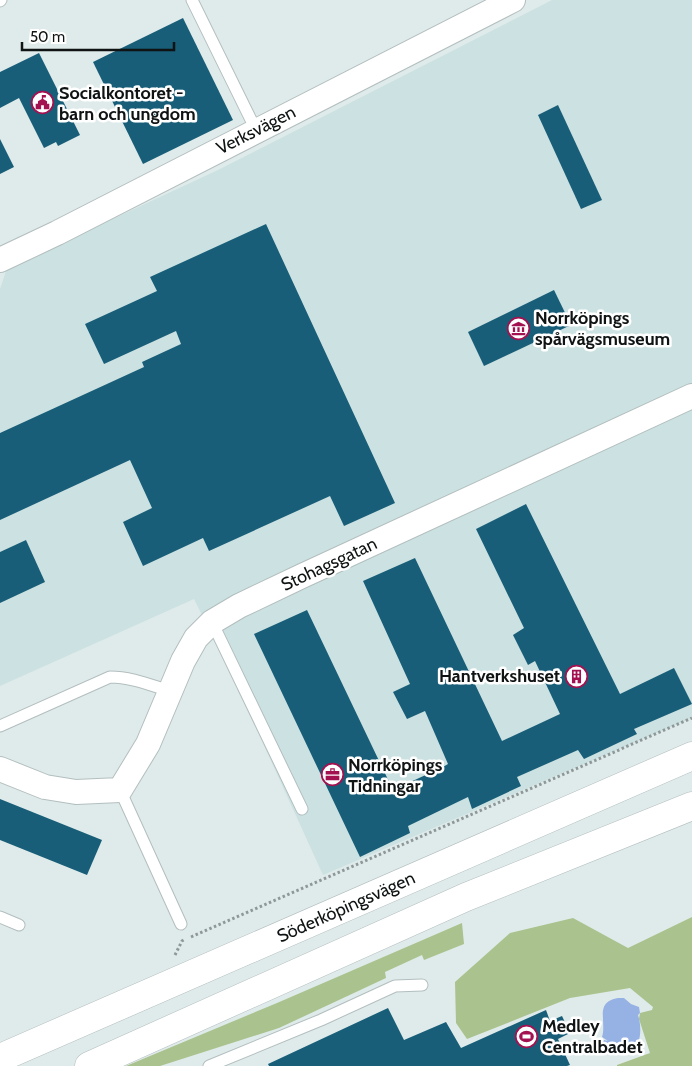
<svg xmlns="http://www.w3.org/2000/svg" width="692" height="1066" font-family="Cabin,sans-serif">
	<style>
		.built { fill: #cce1e1 }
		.green { fill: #aac28d }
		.water { fill: #96b2e5 }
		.building { fill: #185e79 }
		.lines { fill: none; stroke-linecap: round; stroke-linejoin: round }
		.lane-casing { stroke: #b3bebe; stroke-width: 13 }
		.street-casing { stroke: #b3bebe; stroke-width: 26 }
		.secondary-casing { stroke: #b3bebe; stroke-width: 29 }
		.path { stroke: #8f9898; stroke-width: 3; stroke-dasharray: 2.5 2.5; stroke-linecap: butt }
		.lane { stroke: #fff; stroke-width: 11 }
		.street { stroke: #fff; stroke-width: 24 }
		.secondary { stroke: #fff; stroke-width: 28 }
		.labels { text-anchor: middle; stroke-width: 5; stroke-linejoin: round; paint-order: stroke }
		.poi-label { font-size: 18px; font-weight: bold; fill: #0f1313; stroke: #fff; text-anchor: start }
		.street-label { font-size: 18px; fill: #0f1313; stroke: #fff }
	</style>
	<rect width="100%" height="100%" fill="#dfebea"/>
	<path class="built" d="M 552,0 L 692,0 L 692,718 L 323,875 L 230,671 L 194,599 L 0,686 L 0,289 L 7,268 L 218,170 Z"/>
	<g class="green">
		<path d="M 692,917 L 692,1066 L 617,1066 L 617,1065 L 650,1053 L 639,1019 L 640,1013 L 652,1010 L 653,1007 L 630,988 L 570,998 L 467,1039 L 456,1023 L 455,982 L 510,933 L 573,918 L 628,948 Z"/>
		<path d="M 462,923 L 464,944 L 424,960 L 422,955 L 385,972 L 386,978 L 279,1028 L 160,1066 L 126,1066 L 277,1003 Z"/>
	</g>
	<path class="water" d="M 618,998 L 624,998 L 631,1004 L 639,1007 L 640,1013 L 638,1015 C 641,1023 642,1041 635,1047 C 630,1050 620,1051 614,1052 L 607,1048 L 603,1042 L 604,1040 L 608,1041 L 602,1037 C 607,1021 594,1002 618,998 Z"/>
	<g class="building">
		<path d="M 183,18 L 233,120 L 143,164 L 93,62 Z"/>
		<path d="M 39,53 L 80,135 L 58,146 L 56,142 L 44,148 L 19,98 L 0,108 L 0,72 Z"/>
		<path d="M 558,105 L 602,200 L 581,209 L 538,115 Z"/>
		<path d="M 0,139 L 14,167 L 0,174 Z"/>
		<path d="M 266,224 L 395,503 L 344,526 L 330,496 L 209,551 L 203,538 L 143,566 L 123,522 L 152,508 L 130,460 L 0,520 L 0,433 L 144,367 L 142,362 L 181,344 L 176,331 L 104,364 L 85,324 L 157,291 L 150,277 Z"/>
		<path d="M 554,290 L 571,325 L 484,366 L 468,332 Z"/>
		<path d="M 526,504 L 620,694 L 674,668 L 692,704 L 634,729 L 637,734 L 584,759 L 578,750 L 517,777 L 521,786 L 472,809 L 468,797 L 408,826 L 410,833 L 360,857 L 254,634 L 307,610 L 393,790 L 443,767 L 448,764 L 425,711 L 407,719 L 393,692 L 410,684 L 363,581 L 415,558 L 502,741 L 560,714 L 535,661 L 528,665 L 513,635 L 524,628 L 476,529 Z"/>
		<path d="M 26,540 L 45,582 L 0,603 L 0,552 Z"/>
		<path d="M 0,799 L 102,840 L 87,875 L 0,840 Z"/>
		<path d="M 388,1008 L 404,1040 L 446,1022 L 461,1048 L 546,1010 L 550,1021 L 562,1016 L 570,1033 L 558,1039 L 570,1065 L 567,1066 L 269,1066 L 268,1064 Z"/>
	</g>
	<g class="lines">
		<defs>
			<g id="lane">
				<path d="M 192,0 L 256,130"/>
				<path d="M 0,1 L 1,0"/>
				<path d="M 212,622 L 302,809"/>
				<path d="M 0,726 L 110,677 C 131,677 150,685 170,691"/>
				<path d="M 120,790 L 181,924"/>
				<path d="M 0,917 L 19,925"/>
				<path d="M 209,1066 L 321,1020 L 395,986 L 422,985"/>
			</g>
			<g id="street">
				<path d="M 0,260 L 57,233 L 513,0"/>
				<path d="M 0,769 L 45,787 L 76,792 L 120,790 L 148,744 L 183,661 L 196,638 L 212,622 L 239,606 L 302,576 L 692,396"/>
			</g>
			<g id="secondary">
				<path d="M 0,1058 L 692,756"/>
				<path d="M 89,1066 L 466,897 L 692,806"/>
			</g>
		</defs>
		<use href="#lane" class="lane-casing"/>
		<use href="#street" class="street-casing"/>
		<use href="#secondary" class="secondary-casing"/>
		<g class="path">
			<path d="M 191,937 L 692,718"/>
			<path d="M 175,955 L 182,941 L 185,939"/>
		</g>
		<use href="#lane" class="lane"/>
		<use href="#street" class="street"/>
		<use href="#secondary" class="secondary"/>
	</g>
	<defs>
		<symbol id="civic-ring" viewBox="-11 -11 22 22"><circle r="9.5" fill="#fff" stroke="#a41150" stroke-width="1.5"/><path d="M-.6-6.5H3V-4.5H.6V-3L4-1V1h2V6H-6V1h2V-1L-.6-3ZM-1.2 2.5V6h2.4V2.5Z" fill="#a41150"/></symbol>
		<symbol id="museum-ring" viewBox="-11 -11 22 22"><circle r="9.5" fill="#fff" stroke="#a41150" stroke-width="1.5"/><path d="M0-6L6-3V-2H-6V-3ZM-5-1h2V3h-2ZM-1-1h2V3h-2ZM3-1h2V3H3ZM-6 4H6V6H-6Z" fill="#a41150"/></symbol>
		<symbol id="building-ring" viewBox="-11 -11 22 22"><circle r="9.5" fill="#fff" stroke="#a41150" stroke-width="1.5"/><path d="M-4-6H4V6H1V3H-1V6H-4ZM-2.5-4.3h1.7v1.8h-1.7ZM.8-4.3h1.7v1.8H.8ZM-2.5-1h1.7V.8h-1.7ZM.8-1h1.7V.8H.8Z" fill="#a41150"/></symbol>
		<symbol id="office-ring" viewBox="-11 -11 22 22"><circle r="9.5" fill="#fff" stroke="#a41150" stroke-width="1.5"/><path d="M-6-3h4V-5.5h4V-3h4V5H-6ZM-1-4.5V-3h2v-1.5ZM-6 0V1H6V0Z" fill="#a41150"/></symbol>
		<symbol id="stadium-ring" viewBox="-11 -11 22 22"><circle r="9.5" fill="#fff" stroke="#a41150" stroke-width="1.5"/><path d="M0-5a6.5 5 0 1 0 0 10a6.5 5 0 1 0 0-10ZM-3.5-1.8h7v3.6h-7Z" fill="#a41150"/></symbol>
	</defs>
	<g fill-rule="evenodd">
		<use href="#civic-ring" x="30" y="90" width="25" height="25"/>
		<use href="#museum-ring" x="506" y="316" width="25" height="25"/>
		<use href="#building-ring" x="564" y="664" width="25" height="25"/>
		<use href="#office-ring" x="320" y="762" width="25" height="25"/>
		<use href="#stadium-ring" x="514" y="1024" width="25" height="25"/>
	</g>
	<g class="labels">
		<g class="poi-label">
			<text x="59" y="99">Socialkontoret -<tspan x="59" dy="21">barn och ungdom</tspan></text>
			<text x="535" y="324">Norrköpings<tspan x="535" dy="21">spårvägsmuseum</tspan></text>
			<text x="560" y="682" text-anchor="end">Hantverkshuset</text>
			<text x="348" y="771">Norrköpings<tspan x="348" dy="21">Tidningar</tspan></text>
			<text x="542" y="1032">Medley<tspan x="542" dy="21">Centralbadet</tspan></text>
		</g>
		<g class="street-label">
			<text transform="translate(256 130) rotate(-27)" y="6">Verksvägen</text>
			<text transform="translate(329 564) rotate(-25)" y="6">Stohagsgatan</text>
			<text transform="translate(346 907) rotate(-24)" y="6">Söderköpingsvägen</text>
		</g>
	</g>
	<path d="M22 42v8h152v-8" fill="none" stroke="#0f1313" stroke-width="2.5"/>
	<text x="30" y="42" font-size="15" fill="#0f1313" stroke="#ffffff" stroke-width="4" paint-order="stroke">50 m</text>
</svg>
